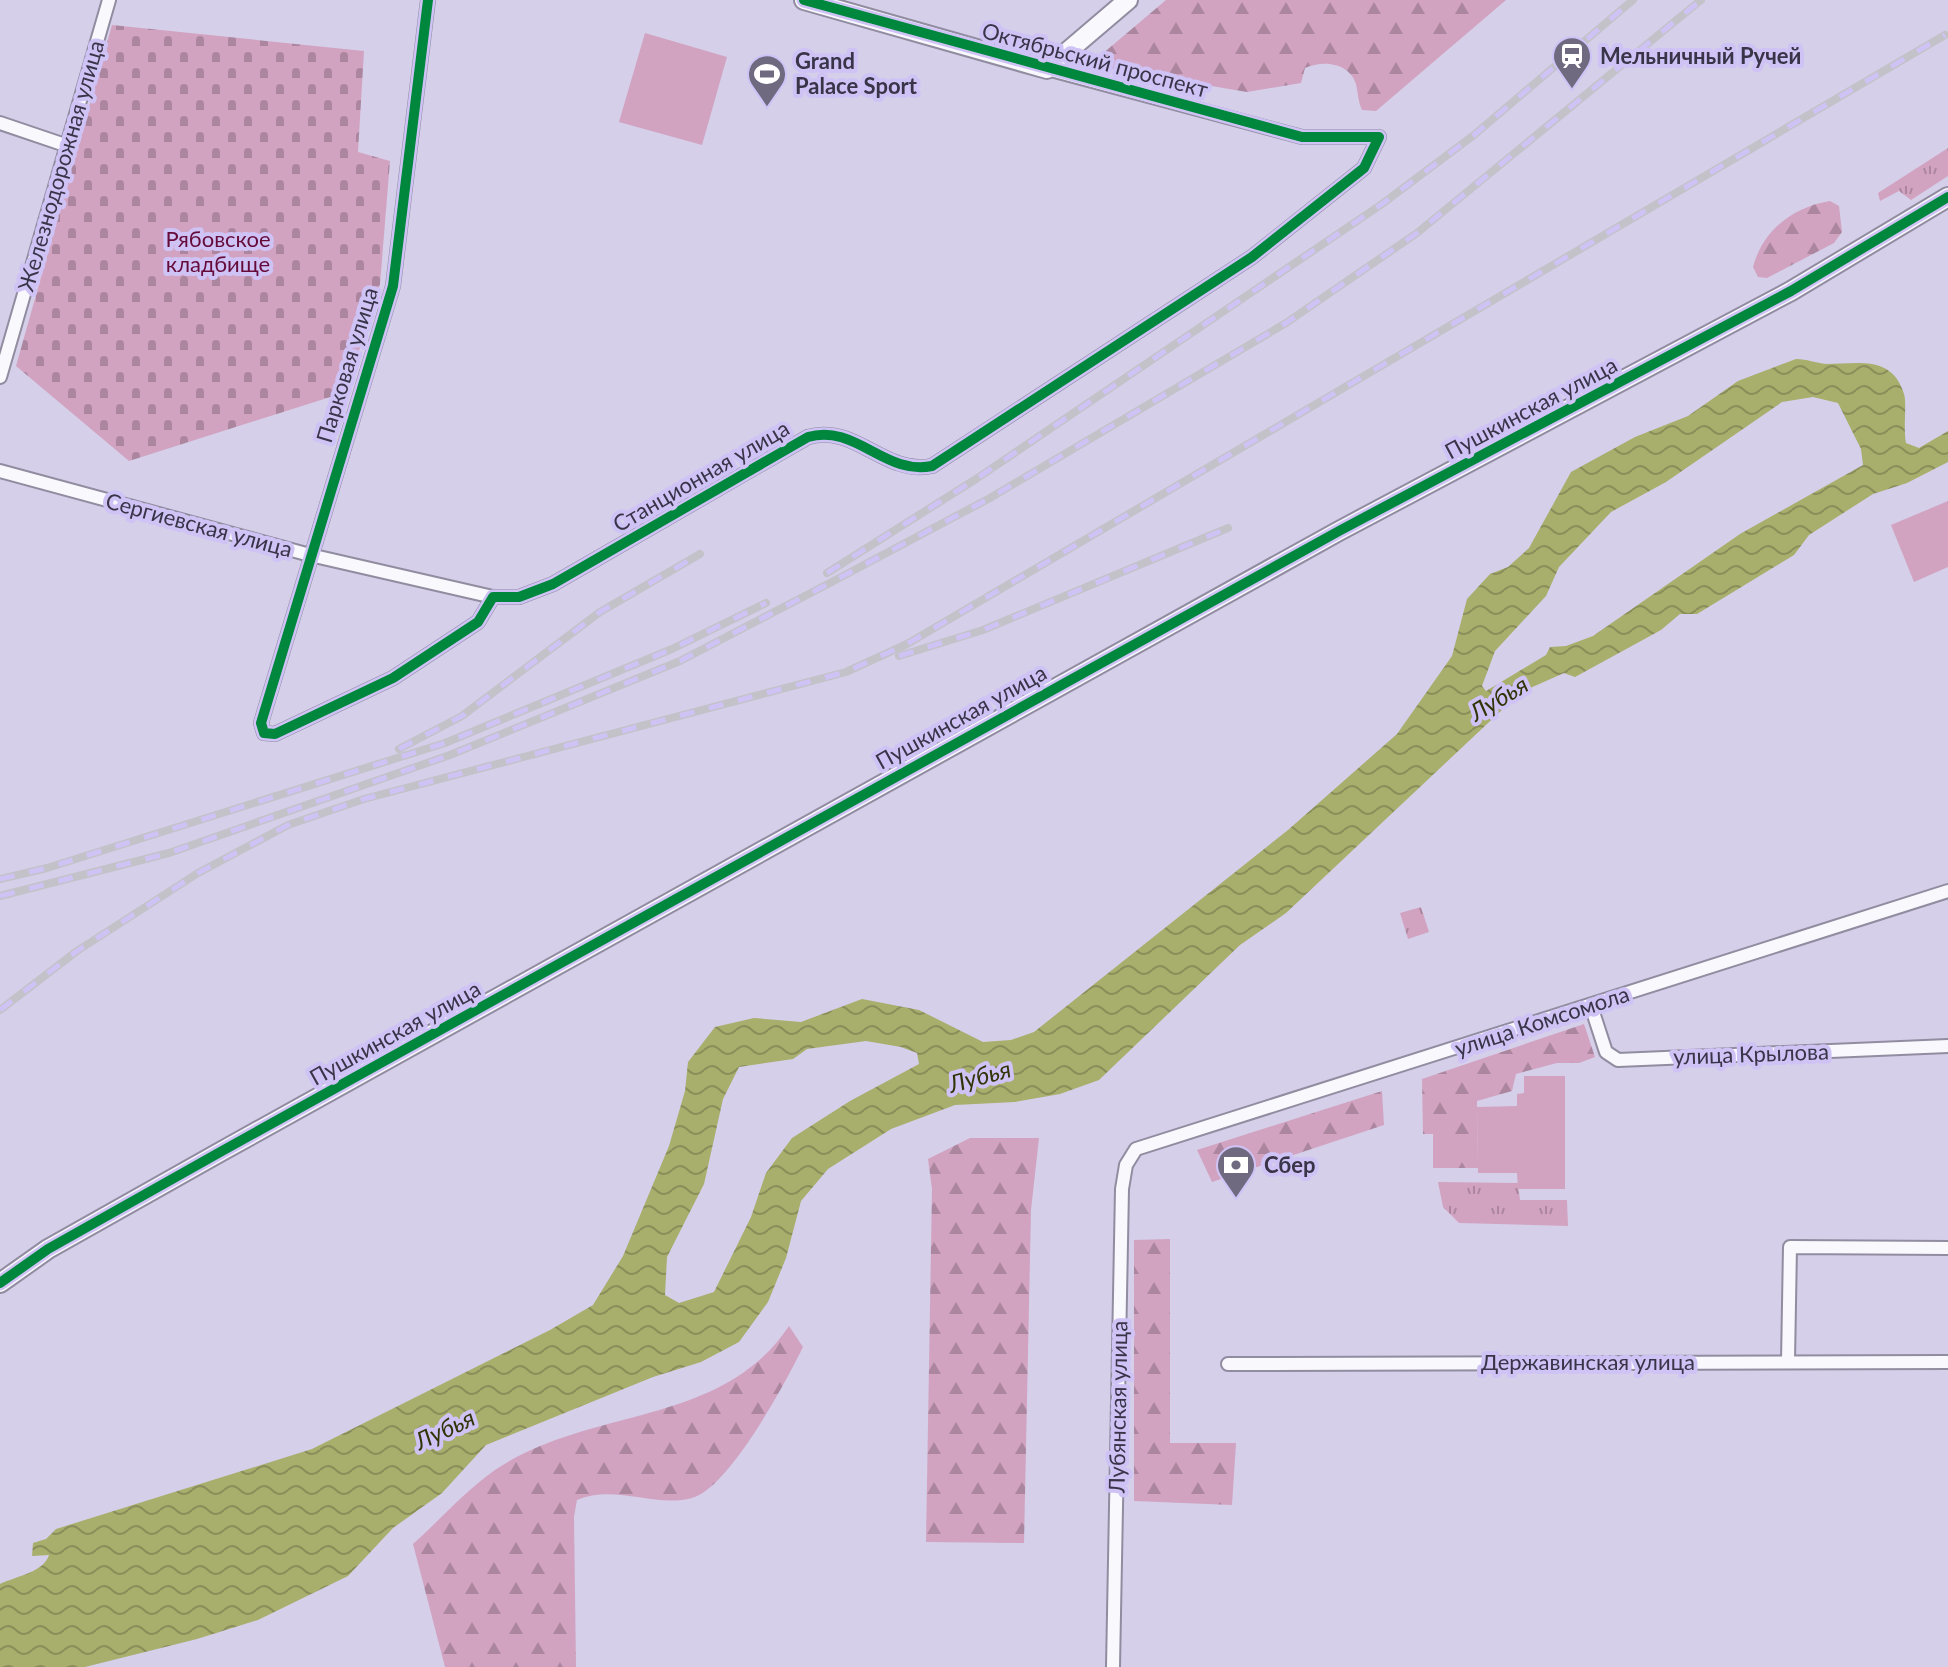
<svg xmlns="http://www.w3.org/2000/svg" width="1948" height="1667" font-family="Lato,sans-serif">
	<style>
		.grass { fill: url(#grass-tufts) }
		.forest { fill: url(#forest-firs) }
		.cemetery { fill: url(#cemetery-stones) }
		.pitch { fill: #d1a3c0 }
		.water { fill: url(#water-waves); fill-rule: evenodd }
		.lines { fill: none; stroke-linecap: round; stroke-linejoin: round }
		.street-casing { stroke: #918ca0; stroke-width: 16 }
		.secondary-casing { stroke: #918ca0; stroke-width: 22 }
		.street { stroke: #f9f8fc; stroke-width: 12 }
		.secondary { stroke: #f9f8fc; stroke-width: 18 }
		.rail-casing { stroke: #c4c2c9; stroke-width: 8 }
		.rail { stroke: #cfc3f6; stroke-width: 5; stroke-dasharray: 15; stroke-linecap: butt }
		.cycleway-casing { stroke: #cfc3f6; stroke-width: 15 }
		.cycleway { stroke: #00873e; stroke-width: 10 }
		.labels { text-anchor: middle; stroke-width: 8; stroke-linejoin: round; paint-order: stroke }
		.poi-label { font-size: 22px; font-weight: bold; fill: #393448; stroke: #cfc3f6; text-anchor: start }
		.street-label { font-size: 22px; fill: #393448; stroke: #cfc3f6 }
		.park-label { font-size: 22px; fill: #650b3a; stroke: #cfc3f6 }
		.water-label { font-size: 24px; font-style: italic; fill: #303407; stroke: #cfc3f6 }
	</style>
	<defs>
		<pattern id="grass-tufts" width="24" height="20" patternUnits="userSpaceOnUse" patternTransform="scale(2)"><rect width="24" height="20" fill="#d1a3c0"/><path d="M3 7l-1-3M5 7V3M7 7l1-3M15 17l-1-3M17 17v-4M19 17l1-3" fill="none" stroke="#ab869e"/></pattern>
		<pattern id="forest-firs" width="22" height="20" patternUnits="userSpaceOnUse" patternTransform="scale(2)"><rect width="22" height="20" fill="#d1a3c0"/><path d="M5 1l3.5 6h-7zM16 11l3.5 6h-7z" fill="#ab869e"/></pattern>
		<pattern id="cemetery-stones" width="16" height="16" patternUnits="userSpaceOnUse" patternTransform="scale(2)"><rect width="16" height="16" fill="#d1a3c0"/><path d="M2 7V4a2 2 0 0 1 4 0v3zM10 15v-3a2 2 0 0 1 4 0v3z" fill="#ab869e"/></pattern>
		<pattern id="water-waves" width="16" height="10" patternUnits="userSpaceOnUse" patternTransform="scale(2)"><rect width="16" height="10" fill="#a8ae6b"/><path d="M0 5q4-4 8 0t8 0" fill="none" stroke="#8a8e5a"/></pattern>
	</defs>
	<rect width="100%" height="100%" fill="#d5cfea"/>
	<g class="grass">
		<path d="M 1948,148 L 1948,176 L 1911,200 L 1899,191 L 1880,201 L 1878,193 Z"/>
		<path d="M 1421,907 L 1429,932 L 1408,939 L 1400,913 Z"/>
		<path d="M 1438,1182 L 1518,1183 L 1520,1200 L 1567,1200 L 1568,1226 L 1459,1223 L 1443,1207 Z"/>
	</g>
	<g class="forest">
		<path d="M 1166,0 L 1506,0 L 1376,111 L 1362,110 C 1358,101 1358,93 1356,84 C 1349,62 1322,60 1305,68 L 1301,83 L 1247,92 L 1099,67 L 1101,55 Z"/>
		<path d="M 1830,201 L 1839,206 L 1842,232 L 1834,243 L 1767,278 L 1758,277 L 1753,267 C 1763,229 1794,207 1830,201 Z"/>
		<path d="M 1584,1024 L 1595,1057 L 1579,1063 L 1557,1063 L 1516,1074 L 1512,1091 L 1477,1101 L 1478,1168 L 1451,1168 L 1451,1134 L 1423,1134 L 1422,1079 Z"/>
		<path d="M 1382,1091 L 1384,1125 L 1212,1182 L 1197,1150 Z"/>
		<path d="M 970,1138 L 1039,1138 L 1031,1210 L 1024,1543 L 926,1542 L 932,1189 L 928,1159 Z"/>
		<path d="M 1170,1239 L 1170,1443 L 1236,1443 L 1232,1505 L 1134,1501 L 1134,1240 Z"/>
		<path d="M 789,1326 L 803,1347 C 786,1382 729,1488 692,1498 C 654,1508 615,1484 577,1500 L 574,1517 L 576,1667 L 445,1667 L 413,1544 C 440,1520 466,1490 495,1470 C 589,1406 721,1428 789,1326 Z"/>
	</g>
	<path class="cemetery" d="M 112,25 L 364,51 L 358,152 L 390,161 L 380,284 L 346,392 L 129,461 L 16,366 Z"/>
	<g class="pitch">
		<path d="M 645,33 L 727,57 L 702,145 L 619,122 Z"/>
		<path d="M 1948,501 L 1948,567 L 1914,582 L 1891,525 Z"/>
		<path d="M 1524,1076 L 1565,1076 L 1565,1189 L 1518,1189 L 1517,1173 L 1478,1173 L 1477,1107 L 1517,1106 L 1517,1094 L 1524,1093 Z"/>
		<rect x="1433" y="1134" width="18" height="34"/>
	</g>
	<path class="water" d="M 1796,359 C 1807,359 1816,363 1826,364 C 1859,364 1892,355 1904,394 C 1907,403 1903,428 1906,443 L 1919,448 L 1948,431 L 1948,462 L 1907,483 L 1873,494 L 1809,535 L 1794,555 L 1697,614 L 1680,614 L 1661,630 L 1575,677 L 1564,673 L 1521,692 L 1286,913 L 1240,945 L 1099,1080 L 1060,1094 L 1015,1102 L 955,1105 L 891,1129 L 828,1169 L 801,1201 L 786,1258 L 768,1302 L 739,1342 L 701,1362 L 653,1377 L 486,1445 L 442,1493 L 393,1528 L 348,1576 L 258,1620 L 197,1639 L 85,1667 L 0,1667 L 0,1584 C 16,1576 43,1573 49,1555 L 32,1556 L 33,1543 L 46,1539 L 56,1529 L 312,1449 L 550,1330 L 593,1305 L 623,1256 L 669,1146 L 685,1091 L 688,1062 L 715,1027 L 754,1018 L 801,1022 L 862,999 L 919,1010 L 983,1042 L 1011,1040 L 1034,1032 L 1288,830 L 1397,734 L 1452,656 L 1467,599 L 1490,574 L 1508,567 L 1529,548 L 1571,472 L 1635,437 L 1688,416 L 1738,381 ZM 1813,397 L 1838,403 L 1861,449 L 1863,465 L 1740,534 L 1593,636 L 1566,646 L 1550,647 L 1546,655 L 1486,691 L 1482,686 L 1495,651 L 1546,596 L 1559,567 L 1611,512 L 1666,482 L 1782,402 ZM 866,1041 L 901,1047 L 917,1053 L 919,1064 L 850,1101 L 792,1138 L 766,1173 L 751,1217 L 714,1292 L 679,1303 L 665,1295 L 667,1257 L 704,1184 L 723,1099 L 739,1067 L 793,1059 L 807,1049 Z"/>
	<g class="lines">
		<defs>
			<g id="street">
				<path d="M 428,0 L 393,286 L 261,723 L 264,733 L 275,734 L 393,678 L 478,622 L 493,597 L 519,597 L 553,584 L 808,437 C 855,423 885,476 932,466 L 1252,257 L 1364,168 L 1379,137 L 1302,137 L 1047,69"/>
				<path d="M 0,123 L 68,146"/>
				<path d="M 0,377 L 109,0"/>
				<path d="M 0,471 L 310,555 L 493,597"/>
				<path d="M 1591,1006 L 1606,1052 L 1618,1060 L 1948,1046"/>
				<path d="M 1788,1361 L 1790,1247 L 1948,1248"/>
				<path d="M 1228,1364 L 1948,1362"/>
				<path d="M 1113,1667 L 1122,1189 L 1126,1165 L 1136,1149 L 1948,891"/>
			</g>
			<g id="secondary">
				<path d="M 804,0 L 1047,69 L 1128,0"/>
				<path d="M 0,1283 L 48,1249 L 222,1151 L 1339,531 L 1791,291 L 1948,197"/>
			</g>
		</defs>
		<use href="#street" class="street-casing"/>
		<use href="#secondary" class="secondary-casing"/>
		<use href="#street" class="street"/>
		<use href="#secondary" class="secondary"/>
		<defs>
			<g id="rail">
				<path d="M 827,573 L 976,479 L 1382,204 L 1474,135 L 1633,0"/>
				<path d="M 899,656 L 983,630 L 1228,528"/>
				<path d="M 399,749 L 462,716 L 600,612 L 700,554"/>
				<path d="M 0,879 L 47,868 L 445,743 L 672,649 L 766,603"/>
				<path d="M 0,896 L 169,853 L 450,755 L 680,661 L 828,584 L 990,498 L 1286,323 L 1417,233 L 1701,0"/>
				<path d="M 0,1010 L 77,951 L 198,873 L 288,825 L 364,799 L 846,672 L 907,644 L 1945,35"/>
			</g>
		</defs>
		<use href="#rail" class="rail-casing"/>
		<use href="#rail" class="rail"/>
		<defs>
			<g id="cycleway">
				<path d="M 428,0 L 393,286 L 261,723 L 264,733 L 275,734 L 393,678 L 478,622 L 493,597 L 519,597 L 553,584 L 808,437 C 855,423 885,476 932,466 L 1252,257 L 1364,168 L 1379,137 L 1302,137 L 804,0"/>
				<path d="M 0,1283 L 48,1249 L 222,1151 L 1339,531 L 1791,291 L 1948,197"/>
			</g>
		</defs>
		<use href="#cycleway" class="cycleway-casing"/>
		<use href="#cycleway" class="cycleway"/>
	</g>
	<defs>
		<symbol id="station-pin" viewBox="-11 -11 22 30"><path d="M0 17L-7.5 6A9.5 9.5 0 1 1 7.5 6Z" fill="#706a81" stroke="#cfc3f6"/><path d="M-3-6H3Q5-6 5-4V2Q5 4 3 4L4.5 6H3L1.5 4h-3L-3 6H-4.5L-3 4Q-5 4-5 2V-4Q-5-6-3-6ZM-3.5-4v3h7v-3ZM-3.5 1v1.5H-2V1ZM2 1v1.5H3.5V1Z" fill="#fff"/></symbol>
		<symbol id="stadium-pin" viewBox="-11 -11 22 30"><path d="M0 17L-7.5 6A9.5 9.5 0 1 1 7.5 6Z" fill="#706a81" stroke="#cfc3f6"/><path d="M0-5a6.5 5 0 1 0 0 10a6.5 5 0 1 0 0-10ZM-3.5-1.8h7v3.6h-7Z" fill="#fff"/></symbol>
		<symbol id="bank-pin" viewBox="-11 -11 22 30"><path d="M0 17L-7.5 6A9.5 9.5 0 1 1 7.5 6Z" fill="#706a81" stroke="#cfc3f6"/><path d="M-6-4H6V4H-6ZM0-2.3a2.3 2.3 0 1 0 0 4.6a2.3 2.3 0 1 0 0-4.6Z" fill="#fff"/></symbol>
	</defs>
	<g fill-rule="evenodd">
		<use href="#station-pin" x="1550" y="34" width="44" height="60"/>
		<use href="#stadium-pin" x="745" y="52" width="44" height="60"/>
		<use href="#bank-pin" x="1214" y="1143" width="44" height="60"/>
	</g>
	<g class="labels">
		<g class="poi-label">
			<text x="1600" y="64">Мельничный Ручей</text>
			<text x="795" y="69">Grand<tspan x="795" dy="25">Palace Sport</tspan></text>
			<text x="1264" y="1173">Сбер</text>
		</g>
		<g class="street-label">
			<text transform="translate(1095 60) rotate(15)" y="8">Октябрьский проспект</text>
			<text transform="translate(61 166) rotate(-74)" y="8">Железнодорожная улица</text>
			<text transform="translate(347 365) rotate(-73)" y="8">Парковая улица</text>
			<text transform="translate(1531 408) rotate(-28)" y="8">Пушкинская улица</text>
			<text transform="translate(701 476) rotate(-30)" y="8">Станционная улица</text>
			<text transform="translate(199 525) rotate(15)" y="8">Сергиевская улица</text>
			<text transform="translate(961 717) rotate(-29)" y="8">Пушкинская улица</text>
			<text transform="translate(1542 1021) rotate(-18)" y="8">улица Комсомола</text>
			<text transform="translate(395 1033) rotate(-29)" y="8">Пушкинская улица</text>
			<text transform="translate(1751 1054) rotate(-2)" y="8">улица Крылова</text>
			<text x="1588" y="1370">Державинская улица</text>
			<text transform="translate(1118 1407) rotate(-89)" y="8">Лубянская улица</text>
		</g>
		<g class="park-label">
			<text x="218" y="247">Рябовское<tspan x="218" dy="25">кладбище</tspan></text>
		</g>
		<g class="water-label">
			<text transform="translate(1499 699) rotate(-31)" y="8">Лубья</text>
			<text transform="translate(980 1077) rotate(-15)" y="8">Лубья</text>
			<text transform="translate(445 1430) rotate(-25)" y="8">Лубья</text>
		</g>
	</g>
</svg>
